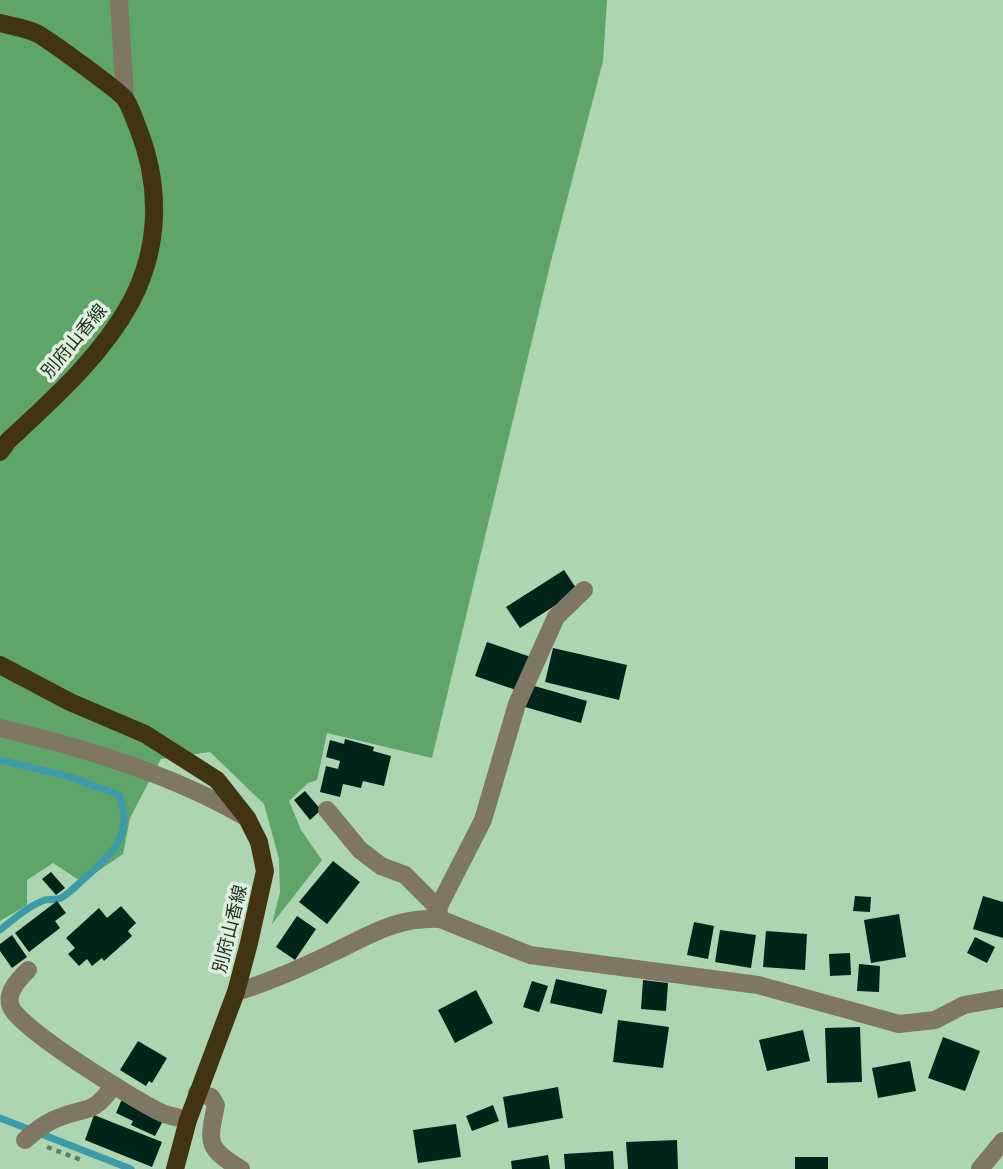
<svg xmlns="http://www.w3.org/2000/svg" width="1003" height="1169" font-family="Poppins,'Noto Sans JP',sans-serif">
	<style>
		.forest { fill: #5fa468 }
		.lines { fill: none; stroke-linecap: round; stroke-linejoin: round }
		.stream { stroke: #3b9ba8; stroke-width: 7 }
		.building { fill: #032519 }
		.path { stroke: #637d65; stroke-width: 4.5; stroke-dasharray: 5 5; stroke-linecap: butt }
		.minor { stroke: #7f7764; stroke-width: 18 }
		.major { stroke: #423412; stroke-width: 18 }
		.labels { text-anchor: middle; stroke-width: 7; stroke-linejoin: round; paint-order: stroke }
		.street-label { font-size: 18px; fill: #1d2c1f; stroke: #dcf0dd }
	</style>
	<rect width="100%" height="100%" fill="#aed5b1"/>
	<path class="forest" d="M 0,0 L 607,0 L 603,61 L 551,261 L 432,758 L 327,733 L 317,780 L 308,783 L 289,801 L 301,830 L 322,860 L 272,924 L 280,892 L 279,859 L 264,804 L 210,752 L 161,759 L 130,818 L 123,854 L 82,882 L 53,863 L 27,880 L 27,905 L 0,921 Z"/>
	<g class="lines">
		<g class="stream">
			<path d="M 0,760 L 70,777 L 119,795 C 134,832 114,853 86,877 C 79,883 70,893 61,898 C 56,900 50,899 45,900 C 28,906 14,919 0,930"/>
			<path d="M 0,1118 L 131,1169"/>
		</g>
	</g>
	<g class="building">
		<path d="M 564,570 L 578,591 L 520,628 L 506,607 Z"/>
		<path d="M 487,642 L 531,657 L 519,691 L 475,676 Z"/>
		<path d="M 553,648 L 627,665 L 619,700 L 545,682 Z"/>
		<path d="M 531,685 L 587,701 L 581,723 L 525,707 Z"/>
		<path d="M 345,739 L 374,747 L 373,751 L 391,756 L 384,786 L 363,781 L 361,788 L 343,784 L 340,797 L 320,792 L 326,766 L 338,769 L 340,761 L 326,757 L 330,740 L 344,744 Z"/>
		<path d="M 305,791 L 321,810 L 310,820 L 294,800 Z"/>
		<path d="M 333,861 L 360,882 L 327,924 L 299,902 Z"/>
		<path d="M 51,872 L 65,888 L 56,895 L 42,879 Z"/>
		<path d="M 855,896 L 871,897 L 870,912 L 853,911 Z"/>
		<path d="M 983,896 L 1003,902 L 1003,938 L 973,929 Z"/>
		<path d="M 57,901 L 66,913 L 55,921 L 60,928 L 29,952 L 15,933 Z"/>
		<path d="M 121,906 L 136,923 L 128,931 L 132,936 L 104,961 L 102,958 L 92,966 L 87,959 L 79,966 L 68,954 L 75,948 L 66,938 L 99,908 L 107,918 Z"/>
		<path d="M 899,914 L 906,957 L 871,963 L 864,920 Z"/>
		<path d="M 297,916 L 316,929 L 295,960 L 276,947 Z"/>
		<path d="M 694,922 L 714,926 L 708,959 L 687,955 Z"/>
		<path d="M 720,930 L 756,935 L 751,968 L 715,962 Z"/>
		<path d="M 766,931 L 807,934 L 805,970 L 763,967 Z"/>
		<path d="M 12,935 L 27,957 L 12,968 L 0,951 L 0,944 Z"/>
		<path d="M 975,937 L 995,947 L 987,963 L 967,953 Z"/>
		<path d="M 850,953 L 851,975 L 830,976 L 829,954 Z"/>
		<path d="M 859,964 L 880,966 L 879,992 L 857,991 Z"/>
		<path d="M 556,979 L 607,990 L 602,1014 L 550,1003 Z"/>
		<path d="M 643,980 L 668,983 L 666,1011 L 641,1009 Z"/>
		<path d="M 532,981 L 548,986 L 539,1012 L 523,1007 Z"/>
		<path d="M 476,990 L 493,1023 L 455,1043 L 438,1010 Z"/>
		<path d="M 618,1020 L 669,1027 L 663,1068 L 613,1062 Z"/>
		<path d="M 860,1027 L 862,1082 L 827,1083 L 825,1028 Z"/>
		<path d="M 803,1030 L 810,1061 L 767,1071 L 759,1040 Z"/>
		<path d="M 943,1037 L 980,1051 L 965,1091 L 928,1078 Z"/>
		<path d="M 138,1041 L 167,1058 L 152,1083 L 149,1081 L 146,1086 L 120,1070 Z"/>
		<path d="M 910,1061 L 916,1091 L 878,1098 L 872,1068 Z"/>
		<path d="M 558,1087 L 563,1118 L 508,1128 L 503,1097 Z"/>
		<path d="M 122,1099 L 164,1119 L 155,1136 L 131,1125 L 133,1121 L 116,1113 Z"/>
		<path d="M 493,1105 L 499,1121 L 472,1131 L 466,1116 Z"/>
		<path d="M 94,1115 L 162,1142 L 152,1167 L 85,1140 Z"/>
		<path d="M 456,1124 L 461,1157 L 418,1163 L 413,1130 Z"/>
		<path d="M 677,1140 L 678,1169 L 628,1169 L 626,1142 Z"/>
		<path d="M 613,1151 L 614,1169 L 565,1169 L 564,1154 Z"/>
		<path d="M 548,1155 L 550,1169 L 512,1169 L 511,1161 Z"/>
		<rect x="795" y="1157" width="33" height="12"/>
	</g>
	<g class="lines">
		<path class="path" d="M 47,1147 L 84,1161"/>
		<g class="minor">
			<path d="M 119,0 L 125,98"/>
			<path d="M 0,728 C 84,748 172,774 247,818"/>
			<path d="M 327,810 L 360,850 L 381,866 L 405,875 L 438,908 L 440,919"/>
			<path d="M 438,908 L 483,820 L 517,704 L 556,617 L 584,590"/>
			<path d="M 28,970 C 19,979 5,993 11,1007 C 20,1029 136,1101 162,1113 C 170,1116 179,1118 188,1120"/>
			<path d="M 236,992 C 270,982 301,968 332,953 C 370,935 396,917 440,919 L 530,955 L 758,985 L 899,1024 L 935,1020 L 964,1005 L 1003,998"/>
			<path d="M 197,1093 L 211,1097 L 216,1105 C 208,1143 206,1148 241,1169"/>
			<path d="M 25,1140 C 35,1131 46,1122 58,1118 C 87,1106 92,1116 113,1086"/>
			<path d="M 980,1169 L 1003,1141"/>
		</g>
		<g class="major">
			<path d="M 0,23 C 11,26 25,28 36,33 C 45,37 121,92 125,99 C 131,107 134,119 138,128 C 161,186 160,247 131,302 C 101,357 53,399 8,441 L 0,452"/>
			<path d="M 0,665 L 70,702 L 145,734 L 217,780 L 247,818 L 259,842 L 265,871 L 249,943 L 236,992 L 188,1120 L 175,1169"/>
		</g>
	</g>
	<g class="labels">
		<g class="street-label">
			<text transform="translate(74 341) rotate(-50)" y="6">別府山香線</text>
			<text transform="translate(230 929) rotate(-76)" y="6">別府山香線</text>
		</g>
	</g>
</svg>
